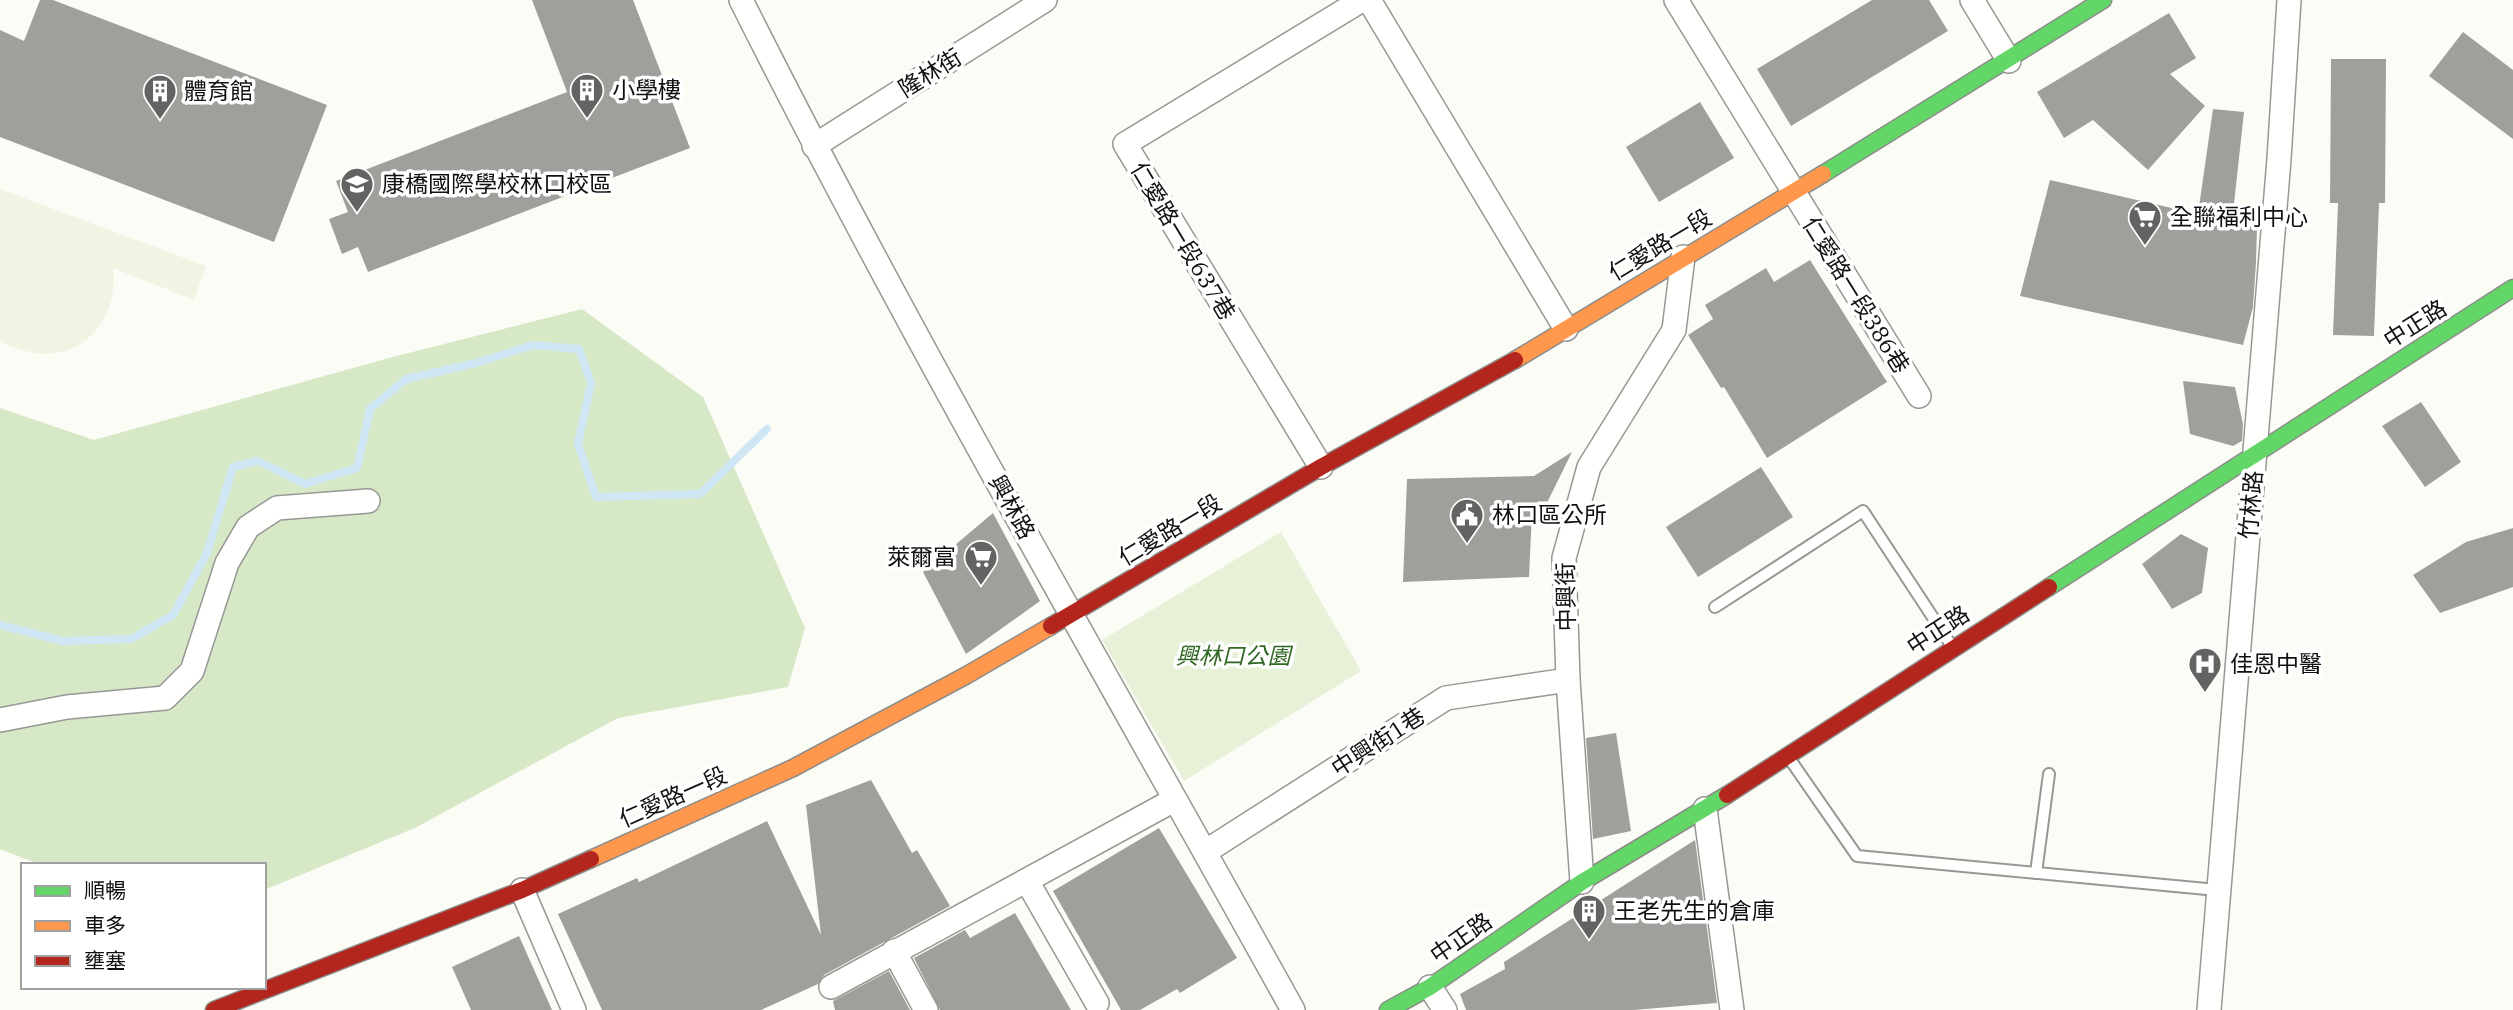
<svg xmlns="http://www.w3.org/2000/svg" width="2513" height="1010" font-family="'IBM Plex Serif','Noto Sans TC',serif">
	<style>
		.green { fill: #e6f1d8 }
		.forest { fill: #d7e8c7 }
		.pitch { fill: #eff5e2 }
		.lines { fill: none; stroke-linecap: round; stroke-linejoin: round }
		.stream { stroke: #cfe7f5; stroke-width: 8 }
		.building { fill: #a09f9c }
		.lane-casing { stroke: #979795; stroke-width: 14 }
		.street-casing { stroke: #979795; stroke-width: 26 }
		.fast-casing { stroke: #8d8d8b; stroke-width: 19 }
		.slow-casing { stroke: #8d8d8b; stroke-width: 19 }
		.jam-casing { stroke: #8d8d8b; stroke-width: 19 }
		.lane { stroke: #fffffe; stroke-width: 10 }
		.street { stroke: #fffffe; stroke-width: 23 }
		.fast { stroke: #63d668; stroke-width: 16 }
		.slow { stroke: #ff974d; stroke-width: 16 }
		.jam { stroke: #b3261e; stroke-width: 16 }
		.labels { text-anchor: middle; stroke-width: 7; stroke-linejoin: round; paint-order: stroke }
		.street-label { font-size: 23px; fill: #111; stroke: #fff }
		.poi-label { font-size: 23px; fill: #111; stroke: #fff; text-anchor: start }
		.park-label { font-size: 23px; font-style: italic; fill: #306723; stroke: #fff }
	</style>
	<rect width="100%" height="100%" fill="#fcfcf7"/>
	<path class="green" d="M 1281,532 L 1361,671 L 1184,781 L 1102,640 Z"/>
	<path class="forest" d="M 582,309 L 703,397 L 805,628 L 788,687 L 618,718 L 415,828 L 264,890 L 264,865 L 41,865 L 0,849 L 0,408 L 94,440 L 389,358 Z"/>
	<path class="pitch" d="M 0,189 L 206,266 L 194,300 L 113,268 C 119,308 93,353 47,354 C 30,354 16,348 0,342 Z"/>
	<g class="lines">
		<path class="stream" d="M 0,625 L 63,641 L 131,639 L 173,615 L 207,553 L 233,467 L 258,461 L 305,484 L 357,468 L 370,409 L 406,379 L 476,363 L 533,345 L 579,349 L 591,383 L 578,444 L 596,497 L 700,494 L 767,429"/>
	</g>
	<g class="building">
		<path d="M 40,0 L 53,0 L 327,105 L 274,242 L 0,137 L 0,30 L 24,41 Z"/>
		<path d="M 532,0 L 633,0 L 690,148 L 368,272 L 358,247 L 342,254 L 329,219 L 348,212 L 336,181 L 567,92 Z"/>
		<path d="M 1872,0 L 1929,0 L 1948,31 L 1791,126 L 1757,69 Z"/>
		<path d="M 2169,13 L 2196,58 L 2170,74 L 2205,106 L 2148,170 L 2093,120 L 2064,138 L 2037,92 Z"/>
		<path d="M 2463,32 L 2513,70 L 2513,139 L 2429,76 Z"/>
		<path d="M 2331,59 L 2386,59 L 2385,203 L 2379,203 L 2374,336 L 2333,335 L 2338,203 L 2330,203 Z"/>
		<path d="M 1700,102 L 1734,158 L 1659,202 L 1626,147 Z"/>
		<path d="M 2213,109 L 2244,112 L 2232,222 L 2257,227 L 2256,262 L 2253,307 L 2243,345 L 2020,296 L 2050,180 L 2198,214 Z"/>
		<path d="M 1810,260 L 1887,382 L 1767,458 L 1724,387 L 1721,388 L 1688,335 L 1713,319 L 1705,305 L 1766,268 L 1774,282 Z"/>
		<path d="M 2183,381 L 2235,387 L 2243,424 L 2242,441 L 2233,446 L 2190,434 Z"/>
		<path d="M 2421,402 L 2461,462 L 2425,487 L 2382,426 Z"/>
		<path d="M 1572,452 L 1543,511 L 1532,512 L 1529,577 L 1403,582 L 1407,479 L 1534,476 Z"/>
		<path d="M 1761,467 L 1793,517 L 1698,577 L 1666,527 Z"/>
		<path d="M 993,513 L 1040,601 L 966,654 L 923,572 Z"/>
		<path d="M 2513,528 L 2513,587 L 2440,613 L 2413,575 L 2466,542 Z"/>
		<path d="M 2181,534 L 2208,548 L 2202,593 L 2172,609 L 2142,564 Z"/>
		<path d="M 1616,733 L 1631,831 L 1593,839 L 1586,738 Z"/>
		<path d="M 871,780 L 912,853 L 917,850 L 950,906 L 824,975 L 818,984 L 761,1010 L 602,1010 L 558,914 L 637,878 L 639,882 L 767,821 L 821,935 L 806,805 Z"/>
		<path d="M 1159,828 L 1237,958 L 1180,993 L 1177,989 L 1140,1010 L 1121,1010 L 1053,891 Z"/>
		<path d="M 1695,840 L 1717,1003 L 1634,1010 L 1466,1010 L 1460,994 L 1505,969 L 1504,962 Z"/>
		<path d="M 1015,913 L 1071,1010 L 940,1010 L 914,958 L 965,930 L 970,938 Z"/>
		<path d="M 519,936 L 552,1010 L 471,1010 L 452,967 Z"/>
		<path d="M 889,971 L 910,1010 L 835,1010 L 833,1001 Z"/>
	</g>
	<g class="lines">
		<defs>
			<g id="lane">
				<path d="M 1715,607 L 1863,511 L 1951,645"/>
				<path d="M 1789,758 L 1857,856 L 2217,890"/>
				<path d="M 2036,873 L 2049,774"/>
			</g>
			<g id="street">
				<path d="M 741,0 C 913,343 1107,675 1293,1010"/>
				<path d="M 1369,0 L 1566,329"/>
				<path d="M 1676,0 L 1919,396"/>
				<path d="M 1972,0 L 2009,61"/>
				<path d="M 814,146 L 1045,0"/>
				<path d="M 1321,467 L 1125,144 L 1362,0"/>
				<path d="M 0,720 L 67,707 L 165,698 L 192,671 L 227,563 L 248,527 L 277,508 L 368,501"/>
				<path d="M 1705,809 L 1732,1010"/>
				<path d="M 1205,852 L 1446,698 L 1568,680"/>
				<path d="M 1027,881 L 1097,1003"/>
				<path d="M 1582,882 L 1568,680 L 1564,558 L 1589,467 L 1674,330 L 1683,257"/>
				<path d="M 522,890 L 574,1010"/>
				<path d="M 894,951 L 926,1010"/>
				<path d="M 831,987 L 1174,800"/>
				<path d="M 1430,987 L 1445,1010"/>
				<path d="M 2209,1010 L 2279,159 L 2289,0"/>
			</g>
			<g id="fast">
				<path d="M 1823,174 L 2103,0"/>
				<path d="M 2049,587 L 2513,288"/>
				<path d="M 1388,1010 L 1430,987 L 1582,882 L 1727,795"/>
			</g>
			<g id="slow">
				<path d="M 1515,360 L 1823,174"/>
				<path d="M 591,859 L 793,768 L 967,675 L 1051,626"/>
			</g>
			<g id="jam">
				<path d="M 1051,626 L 1321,467 L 1515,360"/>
				<path d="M 1727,795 L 2049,587"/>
				<path d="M 214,1010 L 522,890 L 591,859"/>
			</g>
		</defs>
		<use href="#lane" class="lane-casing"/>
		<use href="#street" class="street-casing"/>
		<use href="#fast" class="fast-casing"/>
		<use href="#slow" class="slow-casing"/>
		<use href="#jam" class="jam-casing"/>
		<use href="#lane" class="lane"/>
		<use href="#street" class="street"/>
		<use href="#fast" class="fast"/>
		<use href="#slow" class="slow"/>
		<use href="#jam" class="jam"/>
	</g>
	<defs>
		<symbol id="building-pin" viewBox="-11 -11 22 30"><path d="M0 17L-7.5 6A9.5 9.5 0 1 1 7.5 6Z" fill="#636362" stroke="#fff"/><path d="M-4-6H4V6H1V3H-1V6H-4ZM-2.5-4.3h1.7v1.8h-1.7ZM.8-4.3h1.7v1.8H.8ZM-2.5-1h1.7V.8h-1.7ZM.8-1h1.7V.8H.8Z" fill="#fff"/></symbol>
		<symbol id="school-pin" viewBox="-11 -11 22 30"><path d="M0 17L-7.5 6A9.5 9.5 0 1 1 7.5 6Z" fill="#636362" stroke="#fff"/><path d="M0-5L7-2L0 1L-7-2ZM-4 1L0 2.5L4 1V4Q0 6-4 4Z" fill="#fff"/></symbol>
		<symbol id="supermarket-pin" viewBox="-11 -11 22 30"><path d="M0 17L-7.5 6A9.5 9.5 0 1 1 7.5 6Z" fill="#636362" stroke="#fff"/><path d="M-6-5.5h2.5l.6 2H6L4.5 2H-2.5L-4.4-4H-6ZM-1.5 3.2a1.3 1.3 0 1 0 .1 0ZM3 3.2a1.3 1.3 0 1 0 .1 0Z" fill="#fff"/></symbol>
		<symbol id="civic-pin" viewBox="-11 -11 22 30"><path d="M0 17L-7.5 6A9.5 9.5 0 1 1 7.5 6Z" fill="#636362" stroke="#fff"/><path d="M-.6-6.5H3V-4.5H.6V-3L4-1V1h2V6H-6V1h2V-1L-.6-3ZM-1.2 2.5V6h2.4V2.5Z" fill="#fff"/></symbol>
		<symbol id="hospital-pin" viewBox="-11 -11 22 30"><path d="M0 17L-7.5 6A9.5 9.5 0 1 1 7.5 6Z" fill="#636362" stroke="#fff"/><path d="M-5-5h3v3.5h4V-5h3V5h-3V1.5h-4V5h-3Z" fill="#fff"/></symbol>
	</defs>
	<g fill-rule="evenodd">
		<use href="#building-pin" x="568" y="71" width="38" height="52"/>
		<use href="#building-pin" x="141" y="72" width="38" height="52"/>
		<use href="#school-pin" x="338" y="165" width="38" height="52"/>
		<use href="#supermarket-pin" x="2126" y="198" width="38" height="52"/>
		<use href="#civic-pin" x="1448" y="496" width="38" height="52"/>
		<use href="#supermarket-pin" x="962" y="538" width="38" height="52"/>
		<use href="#hospital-pin" x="2186" y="645" width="38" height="52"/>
		<use href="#building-pin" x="1570" y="892" width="38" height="52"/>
	</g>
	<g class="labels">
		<g class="street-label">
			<text transform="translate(930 73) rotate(-32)" y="8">隆林街</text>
			<text transform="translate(1183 241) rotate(59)" y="8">仁愛路一段637巷</text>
			<text transform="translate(1660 245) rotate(-31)" y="8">仁愛路一段</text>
			<text transform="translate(1856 295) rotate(58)" y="8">仁愛路一段386巷</text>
			<text transform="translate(2415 324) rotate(-32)" y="8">中正路</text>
			<text transform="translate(2251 505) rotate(-85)" y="8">竹林路</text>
			<text transform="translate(1012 507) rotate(61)" y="8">興林路</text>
			<text transform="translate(1170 530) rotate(-31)" y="8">仁愛路一段</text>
			<text transform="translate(1566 597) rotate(-91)" y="8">中興街</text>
			<text transform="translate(1938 630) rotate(-33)" y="8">中正路</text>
			<text transform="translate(1378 742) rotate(-33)" y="8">中興街1巷</text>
			<text transform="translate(673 797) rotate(-24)" y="8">仁愛路一段</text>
			<text transform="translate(1461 938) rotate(-35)" y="8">中正路</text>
		</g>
		<g class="poi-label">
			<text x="612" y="98">小學樓</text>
			<text x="184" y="99">體育館</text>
			<text x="382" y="192">康橋國際學校林口校區</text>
			<text x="2170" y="225">全聯福利中心</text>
			<text x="1492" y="523">林口區公所</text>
			<text x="956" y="565" text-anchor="end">萊爾富</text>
			<text x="2230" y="672">佳恩中醫</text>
			<text x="1614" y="919">王老先生的倉庫</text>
		</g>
		<g class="park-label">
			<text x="1233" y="664">興林口公園</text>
		</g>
	</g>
	<rect x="21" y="863" width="245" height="126" fill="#ffffff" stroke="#a0a0a0" stroke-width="2"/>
	<rect x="35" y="886" width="35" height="10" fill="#63d668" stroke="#a0a0a0" stroke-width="2"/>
	<text x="84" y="898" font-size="21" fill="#111111">順暢</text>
	<rect x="35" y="921" width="35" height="10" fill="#ff974d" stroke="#a0a0a0" stroke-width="2"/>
	<text x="84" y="933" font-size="21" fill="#111111">車多</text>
	<rect x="35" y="956" width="35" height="10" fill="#b3261e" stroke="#a0a0a0" stroke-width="2"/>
	<text x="84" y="968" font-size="21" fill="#111111">壅塞</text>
</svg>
